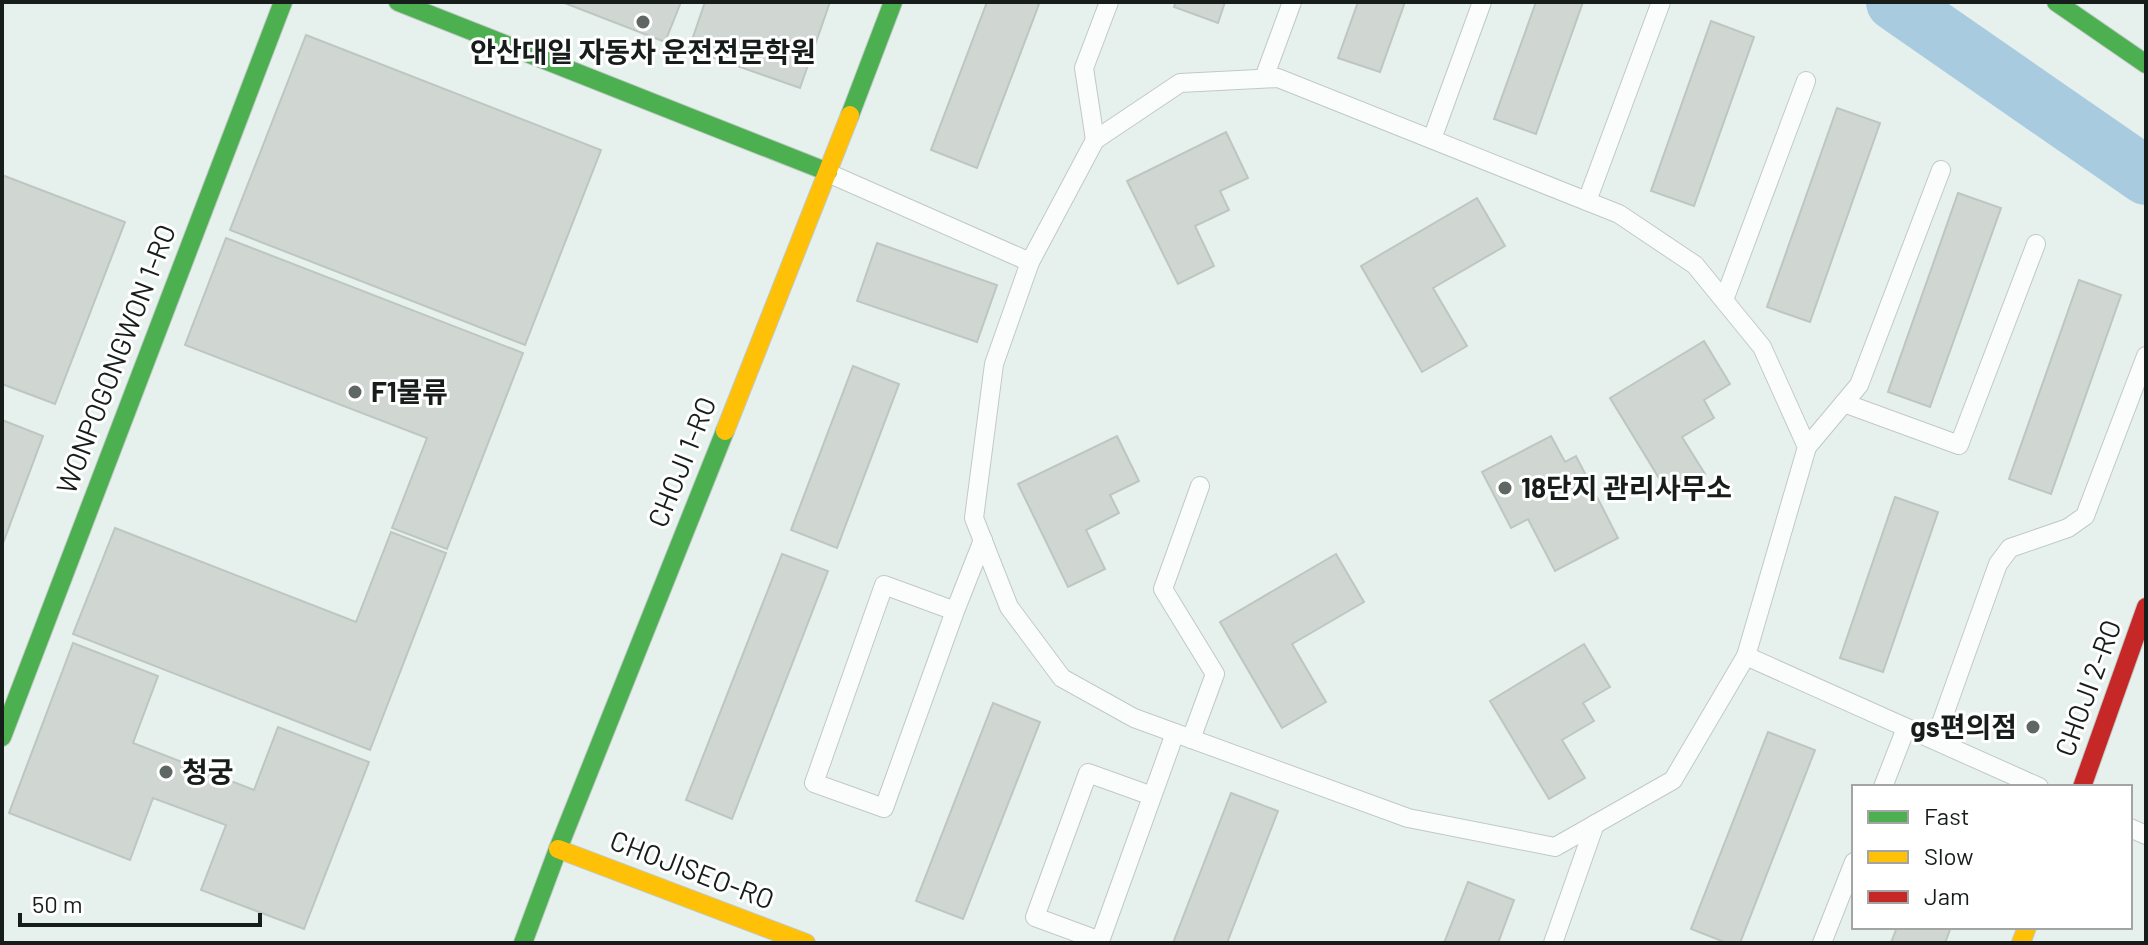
<svg xmlns="http://www.w3.org/2000/svg" width="2148" height="945" font-family="Barlow,'Noto Sans KR',sans-serif">
	<style>
		.lines { fill: none; stroke-linecap: round; stroke-linejoin: round }
		.river { stroke: #a8cbe0; stroke-width: 58 }
		.building { fill: #d0d7d3; stroke: #bec6c2; stroke-width: 2 }
		.lane-casing { stroke: #c1c9c7; stroke-width: 20 }
		.fast-casing { stroke: #c1c9c7; stroke-width: 20 }
		.slow-casing { stroke: #c1c9c7; stroke-width: 20 }
		.jam-casing { stroke: #c1c9c7; stroke-width: 20 }
		.lane { stroke: #fbfdfc; stroke-width: 18 }
		.fast { stroke: #4caf50; stroke-width: 18 }
		.slow { stroke: #ffc107; stroke-width: 18 }
		.jam { stroke: #c62828; stroke-width: 18 }
		.poi-dot { fill: #5f6765; stroke: #fff; stroke-width: 3 }
		.labels { text-anchor: middle; stroke-width: 6; stroke-linejoin: round; paint-order: stroke }
		.poi-label { font-size: 28px; font-weight: bold; fill: #161d1b; stroke: #fff; text-anchor: start }
		.street-label { font-size: 28px; fill: #161d1b; stroke: #fff }
	</style>
	<rect width="100%" height="100%" fill="#e6f1ee"/>
	<g class="lines">
		<path class="river" d="M 1895,2 L 2146,176"/>
	</g>
	<g class="building">
		<path d="M 562,2 L 681,2 L 665,42 Z"/>
		<path d="M 705,2 L 830,2 L 800,88 L 689,49 Z"/>
		<path d="M 987,2 L 1033,2 L 1039,4 L 977,168 L 931,150 Z"/>
		<path d="M 1176,2 L 1225,2 L 1218,23 L 1174,7 Z"/>
		<path d="M 1358,2 L 1405,2 L 1380,72 L 1338,58 Z"/>
		<path d="M 1536,2 L 1583,2 L 1536,134 L 1494,119 Z"/>
		<path d="M 1711,21 L 1754,37 L 1694,206 L 1651,191 Z"/>
		<path d="M 306,35 L 601,150 L 525,345 L 230,230 Z"/>
		<path d="M 1837,108 L 1880,123 L 1810,322 L 1767,307 Z"/>
		<path d="M 1226,132 L 1248,178 L 1220,191 L 1229,210 L 1195,226 L 1214,266 L 1178,284 L 1127,181 Z"/>
		<path d="M 2,175 L 125,222 L 55,404 L 2,384 Z"/>
		<path d="M 1958,193 L 2001,208 L 1930,407 L 1888,392 Z"/>
		<path d="M 1477,198 L 1505,246 L 1433,288 L 1467,346 L 1422,372 L 1361,266 Z"/>
		<path d="M 226,238 L 523,353 L 447,549 L 392,528 L 427,438 L 185,345 Z"/>
		<path d="M 877,243 L 997,285 L 977,342 L 857,301 Z"/>
		<path d="M 2079,280 L 2121,295 L 2051,494 L 2009,479 Z"/>
		<path d="M 1704,341 L 1730,384 L 1704,400 L 1714,418 L 1682,437 L 1705,474 L 1670,496 L 1610,398 Z"/>
		<path d="M 853,366 L 899,384 L 837,548 L 791,530 Z"/>
		<path d="M 2,420 L 43,436 L 2,546 Z"/>
		<path d="M 1117,436 L 1139,481 L 1110,495 L 1119,513 L 1086,530 L 1105,569 L 1068,587 L 1018,484 Z"/>
		<path d="M 1551,436 L 1565,462 L 1576,456 L 1618,538 L 1555,571 L 1528,519 L 1511,528 L 1482,472 Z"/>
		<path d="M 1895,497 L 1938,512 L 1883,672 L 1840,658 Z"/>
		<path d="M 115,528 L 356,622 L 391,532 L 446,553 L 370,750 L 73,634 Z"/>
		<path d="M 782,554 L 828,571 L 732,819 L 686,800 Z"/>
		<path d="M 1336,554 L 1364,602 L 1292,644 L 1326,702 L 1282,728 L 1220,622 Z"/>
		<path d="M 73,643 L 158,676 L 133,743 L 254,790 L 278,727 L 369,762 L 304,929 L 201,890 L 226,825 L 153,798 L 130,860 L 9,813 Z"/>
		<path d="M 1584,644 L 1610,687 L 1583,703 L 1594,721 L 1562,740 L 1585,778 L 1549,799 L 1490,701 Z"/>
		<path d="M 993,703 L 1040,722 L 963,919 L 916,901 Z"/>
		<path d="M 1768,732 L 1815,750 L 1740,943 L 1727,943 L 1691,929 Z"/>
		<path d="M 1231,793 L 1278,811 L 1227,943 L 1173,943 Z"/>
		<path d="M 1468,882 L 1514,900 L 1498,943 L 1444,943 Z"/>
		<path d="M 1897,927 L 1951,927 L 1945,943 L 1891,943 Z"/>
	</g>
	<g class="lines">
		<defs>
			<g id="lane">
				<path d="M 1264,78 L 1292,2"/>
				<path d="M 1432,139 L 1482,2"/>
				<path d="M 1095,140 L 1084,68 L 1109,2"/>
				<path d="M 828,173 L 1030,262 L 1095,140 L 1180,83 L 1278,78 L 1619,214 L 1695,265 L 1762,347 L 1807,447 L 1746,656 L 2039,787"/>
				<path d="M 1587,201 L 1661,2"/>
				<path d="M 1030,262 L 994,364 L 974,518 L 1009,607 L 1062,678 L 1134,718 L 1408,818 L 1555,847 L 1673,780 L 1746,656"/>
				<path d="M 1724,300 L 1806,81"/>
				<path d="M 1844,403 L 1959,445 L 2036,244"/>
				<path d="M 1807,447 L 1859,385 L 1941,170"/>
				<path d="M 955,611 L 884,585 L 814,783 L 884,808 L 955,611 L 983,540"/>
				<path d="M 1191,739 L 1215,674 L 1163,589 L 1200,486"/>
				<path d="M 1935,740 L 1998,564 L 2010,548 L 2068,528 L 2085,516 L 2146,356"/>
				<path d="M 1883,787 L 1906,728"/>
				<path d="M 1152,796 L 1088,773 L 1035,917 L 1100,941 L 1175,733"/>
				<path d="M 2130,828 L 2146,835"/>
				<path d="M 1553,943 L 1595,824"/>
				<path d="M 1822,943 L 1854,862"/>
			</g>
			<g id="fast">
				<path d="M 398,2 L 828,172"/>
				<path d="M 2056,2 L 2146,64"/>
				<path d="M 850,115 L 893,2"/>
				<path d="M 2,737 L 283,2"/>
				<path d="M 523,943 L 558,849 L 725,431"/>
			</g>
			<g id="slow">
				<path d="M 725,431 L 850,115"/>
				<path d="M 558,849 L 806,943"/>
				<path d="M 2021,943 L 2027,927"/>
			</g>
			<path id="jam" d="M 2082,787 L 2146,607"/>
		</defs>
		<use href="#lane" class="lane-casing"/>
		<use href="#fast" class="fast-casing"/>
		<use href="#slow" class="slow-casing"/>
		<use href="#jam" class="jam-casing"/>
		<use href="#lane" class="lane"/>
		<use href="#fast" class="fast"/>
		<use href="#slow" class="slow"/>
		<use href="#jam" class="jam"/>
	</g>
	<g class="poi-dot">
		<circle cx="643" cy="22" r="8"/>
		<circle cx="355" cy="392" r="8"/>
		<circle cx="1505" cy="488" r="8"/>
		<circle cx="2033" cy="727" r="8"/>
		<circle cx="166" cy="772" r="8"/>
	</g>
	<g class="labels">
		<g class="poi-label">
			<text x="643" y="62" text-anchor="middle">안산대일 자동차 운전전문학원</text>
			<text x="371" y="402">F1물류</text>
			<text x="1521" y="498">18단지 관리사무소</text>
			<text x="2017" y="737" text-anchor="end">gs편의점</text>
			<text x="182" y="782">청궁</text>
		</g>
		<g class="street-label">
			<text transform="translate(116 359) rotate(-69)" y="10">WONPOGONGWON 1-RO</text>
			<text transform="translate(682 462) rotate(-68)" y="10">CHOJI 1-RO</text>
			<text transform="translate(2088 688) rotate(-70)" y="10">CHOJI 2-RO</text>
			<text transform="translate(692 870) rotate(21)" y="10">CHOJISEO-RO</text>
		</g>
	</g>
	<rect width="2148" height="945" fill="none" stroke="#161d1b" stroke-width="8"/>
	<rect x="1852" y="785" width="280" height="144" fill="#ffffff" stroke="#a2a5a4" stroke-width="2"/>
	<rect x="1868" y="811" width="40" height="12" fill="#4caf50" stroke="#a2a5a4" stroke-width="2"/>
	<text x="1924" y="825" font-size="24" fill="#161d1b">Fast</text>
	<rect x="1868" y="851" width="40" height="12" fill="#ffc107" stroke="#a2a5a4" stroke-width="2"/>
	<text x="1924" y="865" font-size="24" fill="#161d1b">Slow</text>
	<rect x="1868" y="891" width="40" height="12" fill="#c62828" stroke="#a2a5a4" stroke-width="2"/>
	<text x="1924" y="905" font-size="24" fill="#161d1b">Jam</text>
	<path d="M20 913v12h240v-12" fill="none" stroke="#161d1b" stroke-width="4"/>
	<text x="32" y="913" font-size="24" fill="#161d1b" stroke="#ffffff" stroke-width="6" paint-order="stroke">50 m</text>
</svg>
